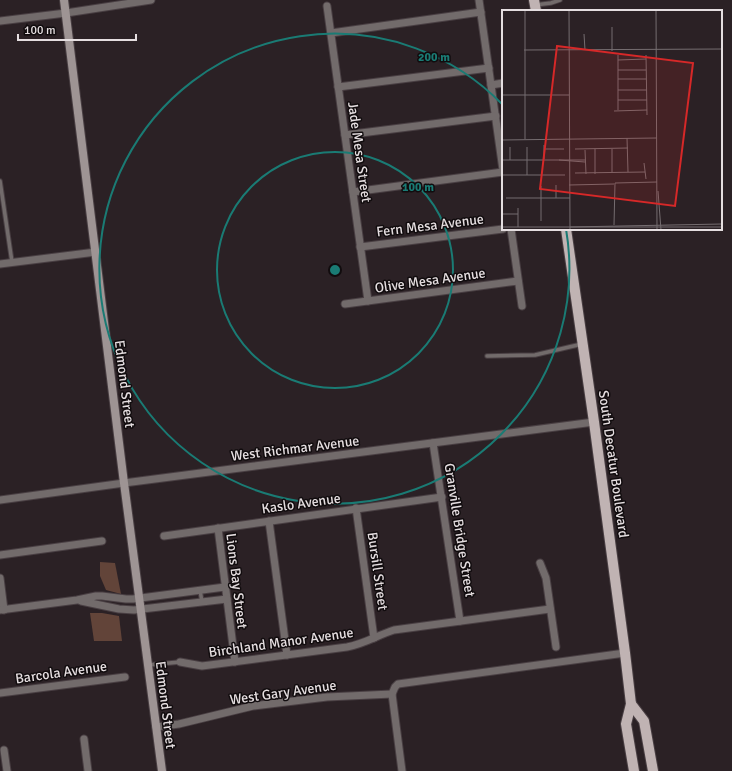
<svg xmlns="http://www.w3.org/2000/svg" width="732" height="771" font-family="Signika,sans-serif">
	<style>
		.green { fill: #624439 }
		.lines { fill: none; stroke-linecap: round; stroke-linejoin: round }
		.lane-casing { stroke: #493f43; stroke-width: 5.5 }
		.street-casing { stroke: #493f43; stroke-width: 9 }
		.secondary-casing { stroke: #493f43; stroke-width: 10 }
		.primary-casing { stroke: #493f43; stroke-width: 12 }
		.lane { stroke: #726b6b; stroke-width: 3.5 }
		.street { stroke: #726b6b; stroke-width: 7 }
		.secondary { stroke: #9e9494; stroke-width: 8 }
		.primary { stroke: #c0b3b3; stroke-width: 10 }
		.ring { fill: none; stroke: #1a7b74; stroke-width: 2 }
		.labels { text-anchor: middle; stroke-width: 3; stroke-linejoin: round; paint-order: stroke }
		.street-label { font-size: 14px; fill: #e5dee0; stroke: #110c0e }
		.inset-road { fill: none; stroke: #756d70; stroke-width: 1 }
		.view { fill: #d62828; fill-opacity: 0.15; stroke: #d62828; stroke-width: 2 }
		.inset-edge { fill: none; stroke: #e5dee0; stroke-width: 2 }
		.centre { fill: #1a7b74; stroke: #110c0e; stroke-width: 2 }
		.ring-label { font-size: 12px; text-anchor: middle; font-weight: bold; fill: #1a7b74; stroke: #110c0e; stroke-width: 3; stroke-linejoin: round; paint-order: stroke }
	</style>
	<rect width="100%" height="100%" fill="#2b2125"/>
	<g class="green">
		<path d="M 100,562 L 115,563 L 121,594 L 106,590 L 100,576 Z"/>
		<path d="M 90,613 L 102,613 L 119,616 L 122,641 L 94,641 Z"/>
	</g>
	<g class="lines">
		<defs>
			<g id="lane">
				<path d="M 535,5 L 551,3 L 560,0"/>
				<path d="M 0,181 L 12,262"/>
				<path d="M 487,356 L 535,355 L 582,344"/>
				<path d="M 200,590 L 202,602"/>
				<path d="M 148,665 L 180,662"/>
			</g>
			<g id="street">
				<path d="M 479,0 L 503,170"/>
				<path d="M 327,6 L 368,301"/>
				<path d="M 0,21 L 66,13 L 151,0"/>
				<path d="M 331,33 L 481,12"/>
				<path d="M 491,85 L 503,83"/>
				<path d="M 338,87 L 489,68"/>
				<path d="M 345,135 L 496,116"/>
				<path d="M 353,192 L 503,172"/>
				<path d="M 511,229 L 522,306"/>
				<path d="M 360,247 L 503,229"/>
				<path d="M 0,264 L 96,252"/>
				<path d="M 345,304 L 518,281"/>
				<path d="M 433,443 L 460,621"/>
				<path d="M 0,500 L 124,483 L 594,422"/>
				<path d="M 356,508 L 374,638"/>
				<path d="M 269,521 L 287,655"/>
				<path d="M 218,528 L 235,662"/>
				<path d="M 164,536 L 442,497"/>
				<path d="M 0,555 L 102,541"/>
				<path d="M 540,563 L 546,578 L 556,647"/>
				<path d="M 0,578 L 4,610"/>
				<path d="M 81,601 L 119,609 L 134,610 L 227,599"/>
				<path d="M 0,610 L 77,600 L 96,596 L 102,596 L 126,599 L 133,599 L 225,587"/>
				<path d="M 180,662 L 202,666 L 347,647 C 364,644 378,635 394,630 L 550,609"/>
				<path d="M 0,693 L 125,677"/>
				<path d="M 156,727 L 179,724 L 253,706 L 327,697 L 392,694"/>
				<path d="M 84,739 L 88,771"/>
				<path d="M 4,750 L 7,771"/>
				<path d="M 402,771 L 392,694 L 395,687 L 398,684 L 625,653"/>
			</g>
			<path id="secondary" d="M 64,0 L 124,483 L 162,771"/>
			<g id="primary">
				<path d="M 534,0 L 536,11"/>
				<path d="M 566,229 L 594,422 L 625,653 L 631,704 L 626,724 L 634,771"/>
				<path d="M 631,704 L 644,721 L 653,771"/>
			</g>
		</defs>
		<use href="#lane" class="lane-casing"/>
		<use href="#street" class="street-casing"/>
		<use href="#secondary" class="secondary-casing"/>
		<use href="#primary" class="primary-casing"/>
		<use href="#lane" class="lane"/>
		<use href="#street" class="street"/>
		<use href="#secondary" class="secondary"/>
		<use href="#primary" class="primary"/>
	</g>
	<g class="ring">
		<circle cx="335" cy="270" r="118"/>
		<path d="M566 229A235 235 0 1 1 503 105"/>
	</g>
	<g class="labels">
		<g class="street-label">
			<text transform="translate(360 152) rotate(82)" y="5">Jade Mesa Street</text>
			<text transform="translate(430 225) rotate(-7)" y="5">Fern Mesa Avenue</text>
			<text transform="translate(430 280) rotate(-8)" y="5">Olive Mesa Avenue</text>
			<text transform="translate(125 384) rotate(83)" y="5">Edmond Street</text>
			<text transform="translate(295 448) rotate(-7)" y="5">West Richmar Avenue</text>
			<text transform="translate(614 464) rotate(82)" y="5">South Decatur Boulevard</text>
			<text transform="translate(301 503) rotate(-8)" y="5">Kaslo Avenue</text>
			<text transform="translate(460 530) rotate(81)" y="5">Granville Bridge Street</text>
			<text transform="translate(378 571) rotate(82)" y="5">Bursill Street</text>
			<text transform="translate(237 581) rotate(83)" y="5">Lions Bay Street</text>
			<text transform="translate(281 642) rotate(-8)" y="5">Birchland Manor Avenue</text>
			<text transform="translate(61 672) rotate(-8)" y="5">Barcola Avenue</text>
			<text transform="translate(283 692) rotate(-8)" y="5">West Gary Avenue</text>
			<text transform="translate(166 705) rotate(83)" y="5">Edmond Street</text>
		</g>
	</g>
	<g transform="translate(502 10)">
		<rect width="220" height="220" fill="#2b2125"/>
		<path class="inset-road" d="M 23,0 L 23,129M 67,0 L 68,220M 154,0 L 155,220M 82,24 L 83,40M 22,40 L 220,39M 110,41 L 110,17M 116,45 L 116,100M 144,45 L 145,105M 116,50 L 144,49M 116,60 L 144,60M 116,69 L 144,69M 116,80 L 145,80M 0,85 L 67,85M 116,90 L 145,90M 112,101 L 145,100M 125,128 L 126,162M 0,130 L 155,128M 42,135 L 42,149M 8,137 L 8,150M 25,137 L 25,165M 42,139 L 62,139M 73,139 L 126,138M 93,139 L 93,164M 110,139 L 110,163M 83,140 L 84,164M 0,150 L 83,150M 57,150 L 83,152M 142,153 L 144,169M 73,163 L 143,162M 0,165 L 63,165M 54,175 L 54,188M 67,175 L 112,174M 39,176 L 39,211M 156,181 L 159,220M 4,188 L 68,188M 16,198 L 16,217M 0,204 L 16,204M 112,215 L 113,173 L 155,172M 0,217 L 220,217M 68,217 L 220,214"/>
		<path class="view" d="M 55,36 L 191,53 L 173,196 L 38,179 Z"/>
		<rect width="220" height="220" class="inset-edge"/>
	</g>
	<circle cx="335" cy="270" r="6" class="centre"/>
	<g class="ring-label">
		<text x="434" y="61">200 m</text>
		<text x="418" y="191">100 m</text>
	</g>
	<path d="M18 34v6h118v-6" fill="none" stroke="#e5dee0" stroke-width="2"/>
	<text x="24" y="34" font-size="12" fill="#e5dee0" stroke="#110c0e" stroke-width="3" paint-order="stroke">100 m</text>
</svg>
